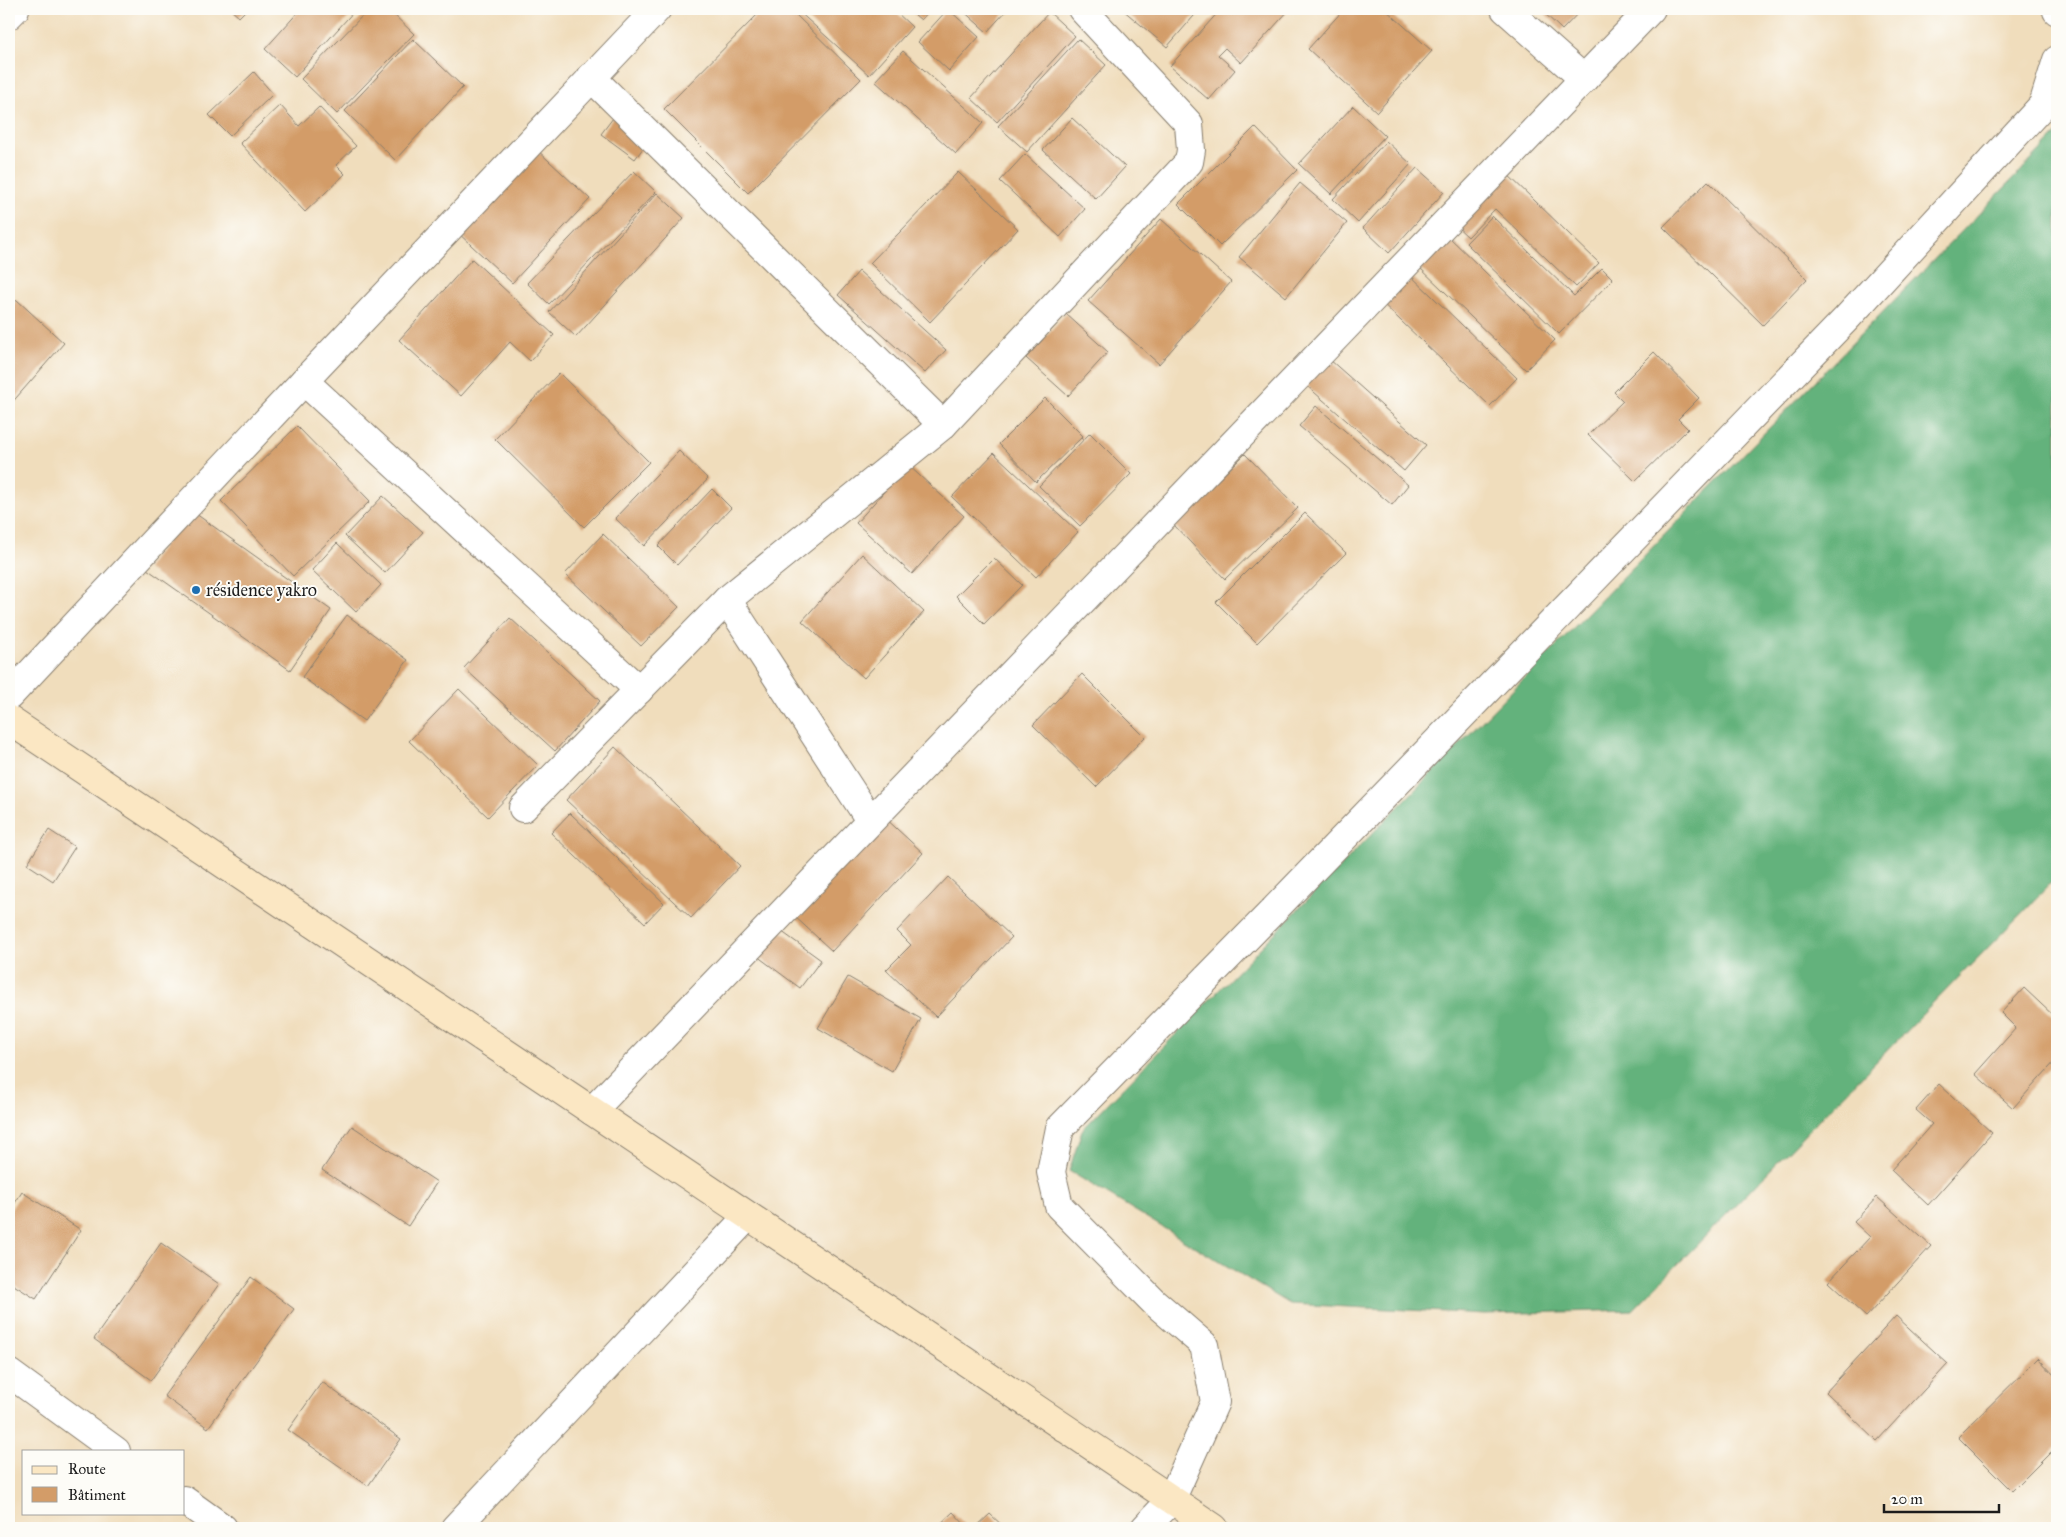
<svg xmlns="http://www.w3.org/2000/svg" width="2066" height="1537" font-family="'IM FELL Great Primer',serif">
	<style>
		.forest { fill: #64b27c; stroke: #40674c }
		.building { fill: #d39c68 }
		.lines { fill: none; stroke-linecap: round; stroke-linejoin: round }
		.street-casing { stroke: #867c6c; stroke-width: 30 }
		.secondary-casing { stroke: #867c6c; stroke-width: 30 }
		.street { stroke: #fff; stroke-width: 28 }
		.secondary { stroke: #fbe7c3; stroke-width: 28 }
		.poi-dot { fill: #1f6fb2; stroke: #fdfcf7; stroke-width: 2 }
		.labels { text-anchor: middle; stroke-width: 4; stroke-linejoin: round; paint-order: stroke }
		.poi-label { font-size: 18px; fill: #1c1c1c; stroke: #fdfcf7; text-anchor: start }
	</style>
	<rect width="100%" height="100%" fill="#fdfcf7"/>
	<filter id="ink" filterUnits="userSpaceOnUse"><feTurbulence type="fractalNoise" baseFrequency=".02" numOctaves="2"/><feDisplacementMap in="SourceGraphic" scale="10" xChannelSelector="R" yChannelSelector="G"/><feConvolveMatrix kernelMatrix="1 2 1 2 8 2 1 2 1" color-interpolation-filters="sRGB"/></filter>
	<filter id="wash" filterUnits="userSpaceOnUse"><feTurbulence type="fractalNoise" baseFrequency=".0096" numOctaves="4" result="noise"/><feDisplacementMap in="SourceGraphic" scale="20" xChannelSelector="R" yChannelSelector="G"/><feGaussianBlur stdDeviation="1.12" result="paint"/><feColorMatrix in="noise" values="0 0 0 0 0 0 0 0 0 0 0 0 0 0 0 0 0 1.4 0 .05"/><feComposite in="paint" operator="in"/></filter>
	<g filter="url(#wash)">
		<rect width="100%" height="100%" fill="#f0ddbc"/>
		<path class="forest" d="M 2057,134 L 2057,877 L 1633,1310 L 1485,1314 L 1290,1304 L 1069,1171 L 1082,1130 Z"/>
		<g id="blocks">
			<g class="building">
				<path d="M 230,9 L 247,9 L 239,17 Z"/>
				<path d="M 301,9 L 356,9 L 295,77 L 265,49 Z"/>
				<path d="M 369,9 L 388,9 L 414,34 L 337,114 L 301,79 Z"/>
				<path d="M 763,9 L 790,9 L 861,79 L 748,193 L 664,109 Z"/>
				<path d="M 796,9 L 893,9 L 912,27 L 869,75 Z"/>
				<path d="M 908,9 L 931,9 L 921,20 Z"/>
				<path d="M 948,9 L 979,37 L 949,71 L 918,42 Z"/>
				<path d="M 961,9 L 1008,9 L 987,32 Z"/>
				<path d="M 1122,9 L 1200,9 L 1167,47 Z"/>
				<path d="M 1221,9 L 1290,9 L 1241,63 L 1225,48 L 1218,55 L 1235,70 L 1209,100 L 1170,66 Z"/>
				<path d="M 1344,9 L 1385,9 L 1432,51 L 1377,112 L 1308,49 Z"/>
				<path d="M 1540,9 L 1582,9 L 1562,30 Z"/>
				<path d="M 1049,12 L 1075,36 L 997,122 L 971,98 Z"/>
				<path d="M 413,39 L 463,87 L 395,160 L 345,111 Z"/>
				<path d="M 1078,39 L 1106,65 L 1027,152 L 998,126 Z"/>
				<path d="M 903,51 L 983,123 L 956,154 L 875,81 Z"/>
				<path d="M 254,72 L 273,94 L 230,136 L 209,115 Z"/>
				<path d="M 280,105 L 299,126 L 319,107 L 356,146 L 336,165 L 345,174 L 305,212 L 240,143 Z"/>
				<path d="M 1353,106 L 1385,136 L 1331,194 L 1299,164 Z"/>
				<path d="M 616,114 L 649,140 L 635,159 L 601,134 Z"/>
				<path d="M 1072,118 L 1125,167 L 1096,199 L 1043,150 Z"/>
				<path d="M 1255,127 L 1297,170 L 1220,246 L 1178,204 Z"/>
				<path d="M 1386,141 L 1411,164 L 1358,223 L 1333,199 Z"/>
				<path d="M 535,148 L 590,199 L 512,283 L 457,232 Z"/>
				<path d="M 1025,154 L 1085,209 L 1060,237 L 1000,181 Z"/>
				<path d="M 1417,168 L 1444,192 L 1389,253 L 1363,228 Z"/>
				<path d="M 1502,169 L 1599,263 L 1576,287 L 1495,209 L 1468,237 L 1452,222 Z"/>
				<path d="M 634,171 L 656,192 L 549,304 L 527,283 Z"/>
				<path d="M 958,172 L 1018,229 L 930,322 L 870,263 Z"/>
				<path d="M 1708,181 L 1807,279 L 1763,325 L 1663,227 Z"/>
				<path d="M 1300,183 L 1347,223 L 1286,297 L 1239,257 Z"/>
				<path d="M 657,193 L 684,218 L 576,337 L 549,312 Z"/>
				<path d="M 1492,216 L 1574,296 L 1602,268 L 1613,279 L 1559,334 L 1466,243 Z"/>
				<path d="M 1161,219 L 1231,282 L 1159,364 L 1088,301 Z"/>
				<path d="M 1446,234 L 1555,340 L 1526,370 L 1417,265 Z"/>
				<path d="M 472,259 L 554,335 L 530,361 L 510,342 L 461,396 L 399,340 Z"/>
				<path d="M 859,271 L 946,350 L 925,373 L 838,295 Z"/>
				<path d="M 1406,271 L 1517,378 L 1490,406 L 1378,299 Z"/>
				<path d="M 17,300 L 64,343 L 9,406 L 9,309 Z"/>
				<path d="M 1066,314 L 1108,352 L 1068,396 L 1026,358 Z"/>
				<path d="M 1654,352 L 1699,398 L 1678,419 L 1688,429 L 1635,481 L 1588,435 L 1623,401 L 1614,392 Z"/>
				<path d="M 1329,359 L 1426,445 L 1404,471 L 1306,385 Z"/>
				<path d="M 559,373 L 649,462 L 584,527 L 495,439 Z"/>
				<path d="M 1045,398 L 1083,436 L 1036,482 L 999,444 Z"/>
				<path d="M 1316,406 L 1408,485 L 1392,505 L 1299,426 Z"/>
				<path d="M 297,426 L 370,501 L 293,576 L 221,501 Z"/>
				<path d="M 1090,433 L 1131,474 L 1080,526 L 1039,486 Z"/>
				<path d="M 679,451 L 708,479 L 644,546 L 615,518 Z"/>
				<path d="M 994,453 L 1078,532 L 1036,577 L 952,497 Z"/>
				<path d="M 1245,454 L 1298,508 L 1225,579 L 1173,524 Z"/>
				<path d="M 908,465 L 964,516 L 912,574 L 856,523 Z"/>
				<path d="M 712,489 L 731,508 L 677,565 L 658,546 Z"/>
				<path d="M 383,496 L 423,532 L 385,573 L 345,536 Z"/>
				<path d="M 189,509 L 331,610 L 290,670 L 147,569 Z"/>
				<path d="M 1305,513 L 1346,553 L 1257,643 L 1216,602 Z"/>
				<path d="M 603,534 L 679,607 L 641,646 L 565,574 Z"/>
				<path d="M 337,543 L 381,585 L 356,612 L 312,570 Z"/>
				<path d="M 862,554 L 924,612 L 864,678 L 802,621 Z"/>
				<path d="M 994,558 L 1022,585 L 984,624 L 956,596 Z"/>
				<path d="M 347,615 L 408,660 L 364,721 L 302,677 Z"/>
				<path d="M 510,618 L 600,701 L 555,751 L 464,668 Z"/>
				<path d="M 1082,674 L 1145,737 L 1096,787 L 1033,725 Z"/>
				<path d="M 459,689 L 538,765 L 488,817 L 409,741 Z"/>
				<path d="M 615,747 L 740,866 L 691,918 L 566,800 Z"/>
				<path d="M 570,813 L 664,903 L 645,923 L 551,833 Z"/>
				<path d="M 883,816 L 923,853 L 832,951 L 792,914 Z"/>
				<path d="M 49,830 L 75,847 L 53,881 L 27,864 Z"/>
				<path d="M 948,877 L 1012,937 L 936,1017 L 886,970 L 911,945 L 897,931 Z"/>
				<path d="M 774,926 L 821,960 L 800,988 L 753,953 Z"/>
				<path d="M 848,977 L 921,1019 L 892,1071 L 818,1028 Z"/>
				<path d="M 2024,988 L 2057,1019 L 2057,1059 L 2013,1108 L 1975,1074 L 2016,1028 L 2001,1013 Z"/>
				<path d="M 1939,1084 L 1992,1133 L 1928,1205 L 1891,1170 L 1932,1124 L 1916,1110 Z"/>
				<path d="M 352,1126 L 437,1182 L 408,1226 L 322,1170 Z"/>
				<path d="M 22,1192 L 81,1230 L 36,1299 L 9,1282 L 9,1212 Z"/>
				<path d="M 1877,1197 L 1931,1246 L 1866,1317 L 1828,1282 L 1870,1237 L 1854,1222 Z"/>
				<path d="M 161,1243 L 219,1284 L 151,1380 L 94,1339 Z"/>
				<path d="M 251,1277 L 294,1309 L 208,1428 L 164,1396 Z"/>
				<path d="M 1896,1316 L 1948,1364 L 1877,1441 L 1826,1392 Z"/>
				<path d="M 2038,1358 L 2057,1378 L 2057,1446 L 2012,1491 L 1958,1437 Z"/>
				<path d="M 322,1382 L 401,1439 L 368,1486 L 288,1430 Z"/>
				<path d="M 953,1512 L 968,1528 L 936,1528 Z"/>
				<path d="M 990,1514 L 1005,1528 L 975,1528 Z"/>
			</g>
		</g>
	</g>
	<g filter="url(#ink)">
		<use href="#blocks" fill-opacity="0" stroke="#867c6c" stroke-width="1"/>
		<g class="lines">
			<defs>
				<g id="street">
					<path d="M 1505,9 L 1584,79"/>
					<path d="M 2057,9 L 2057,11"/>
					<path d="M 9,15 L 15,9"/>
					<path d="M 591,77 L 943,425"/>
					<path d="M 304,381 L 639,690"/>
					<path d="M 727,600 L 870,820"/>
					<path d="M 9,696 L 304,381 L 657,9"/>
					<path d="M 523,808 L 727,600 L 943,425 L 1189,162 L 1191,150 L 1189,124 L 1082,9"/>
					<path d="M 592,1111 L 1651,9"/>
					<path d="M 9,1373 L 116,1451"/>
					<path d="M 184,1500 L 223,1528"/>
					<path d="M 455,1528 L 748,1216"/>
					<path d="M 1145,1528 L 1171,1500 L 1215,1402 L 1204,1345 L 1153,1301 L 1059,1206 L 1051,1172 L 1060,1128 L 1269,915 L 1846,319 L 2043,105 L 2057,60"/>
				</g>
				<path id="secondary" d="M 9,720 L 1214,1528"/>
			</defs>
			<use href="#street" class="street-casing"/>
			<use href="#secondary" class="secondary-casing"/>
			<use href="#street" class="street"/>
			<use href="#secondary" class="secondary"/>
		</g>
	</g>
	<circle class="poi-dot" cx="196" cy="590" r="5"/>
	<g class="labels">
		<g class="poi-label">
			<text x="206" y="596">résidence yakro</text>
		</g>
	</g>
	<rect width="2066" height="1537" fill="none" stroke="#fdfcf7" stroke-width="30"/>
	<rect x="22" y="1450" width="162" height="65" fill="#fdfcf7" stroke="#a3a29f"/>
	<rect x="32" y="1466" width="25" height="8" fill="#fbe7c3" stroke="#a3a29f"/>
	<text x="68" y="1474" font-size="15" fill="#1c1c1c">Route</text>
	<rect x="32" y="1487" width="25" height="15" fill="#d39c68" stroke="#a3a29f"/>
	<text x="68" y="1500" font-size="15" fill="#1c1c1c">Bâtiment</text>
	<path d="M1884 1504v8h115v-8" fill="none" stroke="#1c1c1c" stroke-width="2.5"/>
	<text x="1891" y="1504" font-size="15" fill="#1c1c1c" stroke="#fdfcf7" stroke-width="4" paint-order="stroke">20 m</text>
</svg>
